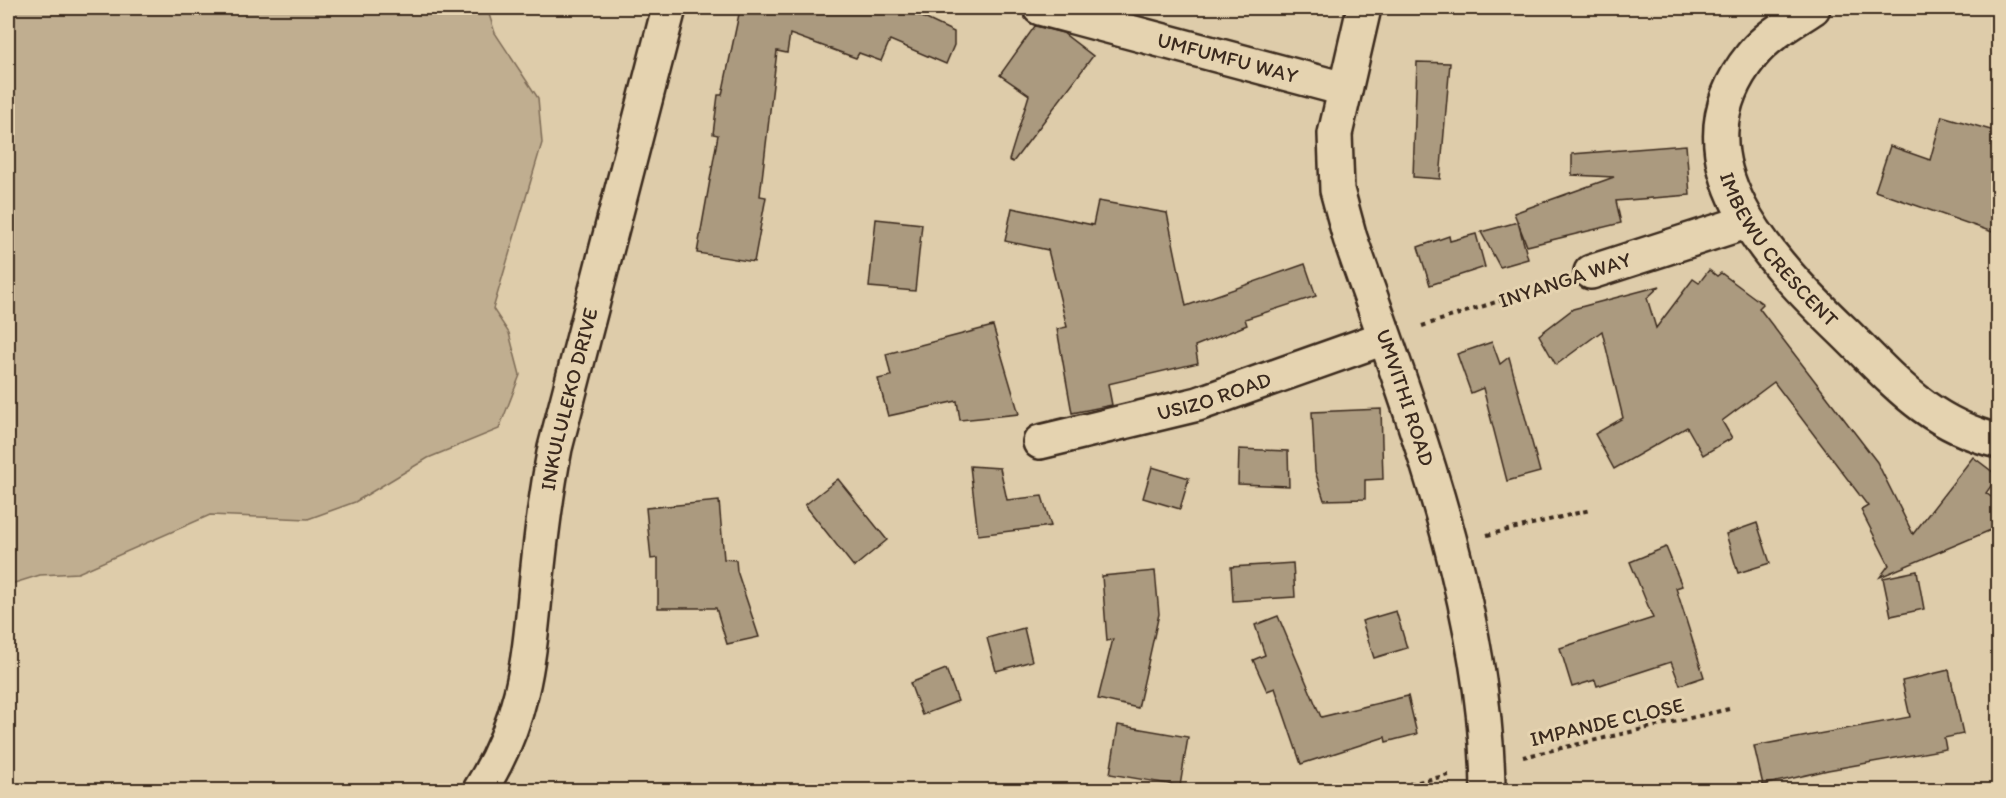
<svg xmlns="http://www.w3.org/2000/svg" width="2006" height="798" font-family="Itim,sans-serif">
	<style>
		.green { fill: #c0ae90; stroke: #7e6c57; stroke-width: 1.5 }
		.building { fill: #ab9a7f; stroke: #3b2a1e; stroke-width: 1.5 }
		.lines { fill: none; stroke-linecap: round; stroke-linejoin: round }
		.street-casing { stroke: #3b2a1e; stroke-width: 38 }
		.path { stroke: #3b2a1e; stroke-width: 4; stroke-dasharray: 4.5 4.5; stroke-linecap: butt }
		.street { stroke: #e5d3b0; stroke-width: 33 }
		.labels { text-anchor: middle; stroke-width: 6; stroke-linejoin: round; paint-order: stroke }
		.street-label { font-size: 21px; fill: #3b2a1e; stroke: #e5d3b0 }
	</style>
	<rect width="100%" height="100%" fill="#deccaa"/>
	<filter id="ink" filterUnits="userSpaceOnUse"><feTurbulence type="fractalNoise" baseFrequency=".0167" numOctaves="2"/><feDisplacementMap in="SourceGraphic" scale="12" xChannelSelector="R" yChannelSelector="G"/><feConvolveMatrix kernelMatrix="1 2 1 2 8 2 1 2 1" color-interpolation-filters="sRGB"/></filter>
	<g filter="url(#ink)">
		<path class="green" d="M 8,8 L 487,8 L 495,33 L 538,98 L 542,143 L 493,309 L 509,333 L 520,375 L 499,429 L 428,458 L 355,502 L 308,519 L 210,515 L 78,573 L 40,575 L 8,585 Z"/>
		<g class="building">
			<path d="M 730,8 L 903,8 L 954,32 L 954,45 L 946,64 L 890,40 L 881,61 L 859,53 L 856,58 L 790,34 L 787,53 L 777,51 L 760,196 L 766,197 L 754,262 L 697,253 L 718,135 L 713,134 L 718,95 L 722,95 L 739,14 L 730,11 Z"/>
			<path d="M 1035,26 L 1063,33 L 1093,56 L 1013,162 L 1009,160 L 1029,95 L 1000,75 Z"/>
			<path d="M 1417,62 L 1450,63 L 1440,179 L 1413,177 Z"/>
			<path d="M 1942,116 L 1998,132 L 1998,234 L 1875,191 L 1890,146 L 1930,160 Z"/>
			<path d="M 1686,145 L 1690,195 L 1616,201 L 1621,223 L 1527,246 L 1514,213 L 1614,177 L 1572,175 L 1572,154 Z"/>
			<path d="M 1098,201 L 1167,213 L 1186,306 L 1305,264 L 1316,296 L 1245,319 L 1247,325 L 1195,346 L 1198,363 L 1108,384 L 1112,405 L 1072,413 L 1057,329 L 1067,327 L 1048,250 L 1005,241 L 1012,208 L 1093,225 Z"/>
			<path d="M 876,219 L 922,224 L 915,291 L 869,287 Z"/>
			<path d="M 1518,222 L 1528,259 L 1500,267 L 1481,232 Z"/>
			<path d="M 1476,234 L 1485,267 L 1430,285 L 1418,247 L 1449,236 L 1450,241 Z"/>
			<path d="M 1709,270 L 1717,276 L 1721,273 L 1763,304 L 1759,308 L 1877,462 L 1913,534 L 1973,457 L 1998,476 L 1986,493 L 1998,502 L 1998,527 L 1880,577 L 1889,565 L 1861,510 L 1868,506 L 1774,382 L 1722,421 L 1732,438 L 1703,455 L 1687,427 L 1614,469 L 1595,434 L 1623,418 L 1602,331 L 1556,365 L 1539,335 L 1573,309 L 1660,286 L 1647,298 L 1656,328 L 1693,279 L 1699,283 Z"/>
			<path d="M 993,326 L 1019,414 L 960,420 L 957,401 L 888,416 L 878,379 L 891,376 L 886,354 Z"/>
			<path d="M 1492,342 L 1500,364 L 1509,357 L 1540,472 L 1507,481 L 1483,388 L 1471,393 L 1457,354 Z"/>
			<path d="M 1381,409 L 1383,479 L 1365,480 L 1365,499 L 1324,500 L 1315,471 L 1312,412 Z"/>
			<path d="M 1239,449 L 1288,451 L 1289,486 L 1238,484 Z"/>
			<path d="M 970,466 L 1000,468 L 1007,500 L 1042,496 L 1051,526 L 978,535 Z"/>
			<path d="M 1152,467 L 1189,478 L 1180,509 L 1143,498 Z"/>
			<path d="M 838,479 L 887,540 L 854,567 L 805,505 Z"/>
			<path d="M 719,501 L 724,559 L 736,560 L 737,571 L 759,637 L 727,644 L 716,608 L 658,608 L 658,558 L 651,559 L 646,508 Z"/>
			<path d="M 1757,523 L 1770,563 L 1738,573 L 1726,534 Z"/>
			<path d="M 1666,547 L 1682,586 L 1676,588 L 1704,677 L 1680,685 L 1671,662 L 1597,686 L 1595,680 L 1572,687 L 1560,648 L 1653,618 L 1630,562 Z"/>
			<path d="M 1293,563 L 1295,597 L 1233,601 L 1231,567 Z"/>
			<path d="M 1155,571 L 1159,614 L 1138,708 L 1098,699 L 1113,639 L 1107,641 L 1102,576 Z"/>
			<path d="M 1917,571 L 1924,609 L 1891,616 L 1883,578 Z"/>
			<path d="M 1396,611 L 1407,648 L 1374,658 L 1362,621 Z"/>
			<path d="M 1278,616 L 1321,717 L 1408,696 L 1417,734 L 1386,742 L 1385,737 L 1301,764 L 1275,688 L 1267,691 L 1253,660 L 1265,655 L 1255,625 Z"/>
			<path d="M 1024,628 L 1032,661 L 996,671 L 987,638 Z"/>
			<path d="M 946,669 L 958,701 L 922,715 L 910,683 Z"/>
			<path d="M 1949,670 L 1963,734 L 1944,738 L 1946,749 L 1828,770 L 1763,785 L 1754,746 L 1910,717 L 1902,681 Z"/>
			<path d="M 1118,725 L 1188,737 L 1180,786 L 1110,774 Z"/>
		</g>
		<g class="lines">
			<defs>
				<g id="street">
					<path id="s1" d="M 1040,8 L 1344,89"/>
					<path id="s2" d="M 1364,8 L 1335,134 L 1337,190 L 1350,238 C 1411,413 1486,603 1488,790"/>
					<path id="s3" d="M 1813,8 C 1792,22 1768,35 1752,55 C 1668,158 1772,263 1845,333 C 1894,381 1928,424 1998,441"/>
					<path d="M 1591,272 L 1746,222"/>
					<path id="s4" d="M 1040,442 L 1198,404 L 1384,338"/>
					<path id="s5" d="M 480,790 C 530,711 529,647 539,557 C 543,521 548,484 555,448 L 669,8"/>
				</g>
			</defs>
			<use href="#street" class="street-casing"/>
			<g class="path">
				<path d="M 1422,326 L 1555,283"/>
				<path d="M 1487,535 L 1590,510"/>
				<path d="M 1523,757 L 1733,708"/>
				<path d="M 1383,790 L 1449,775"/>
			</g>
			<use href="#street" class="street"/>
		</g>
	</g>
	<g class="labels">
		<g class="street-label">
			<text dy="7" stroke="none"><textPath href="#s1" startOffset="194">UMFUMFU WAY</textPath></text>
			<text dy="7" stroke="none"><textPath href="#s3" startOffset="297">IMBEWU CRESCENT</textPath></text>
			<text transform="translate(1565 280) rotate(-18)" y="7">INYANGA WAY</text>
			<text dy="7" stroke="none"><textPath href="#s4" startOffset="180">USIZO ROAD</textPath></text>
			<text dy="7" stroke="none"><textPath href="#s2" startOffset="404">UMVITHI ROAD</textPath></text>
			<text dy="7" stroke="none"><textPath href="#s5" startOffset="404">INKULULEKO DRIVE</textPath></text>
			<text transform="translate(1607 722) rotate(-13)" y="7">IMPANDE CLOSE</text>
		</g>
	</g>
	<rect width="2006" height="798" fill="none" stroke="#e5d3b0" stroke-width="30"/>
	<rect x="15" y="15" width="1976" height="768" fill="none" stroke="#3b2a1e" stroke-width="2" filter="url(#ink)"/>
</svg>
